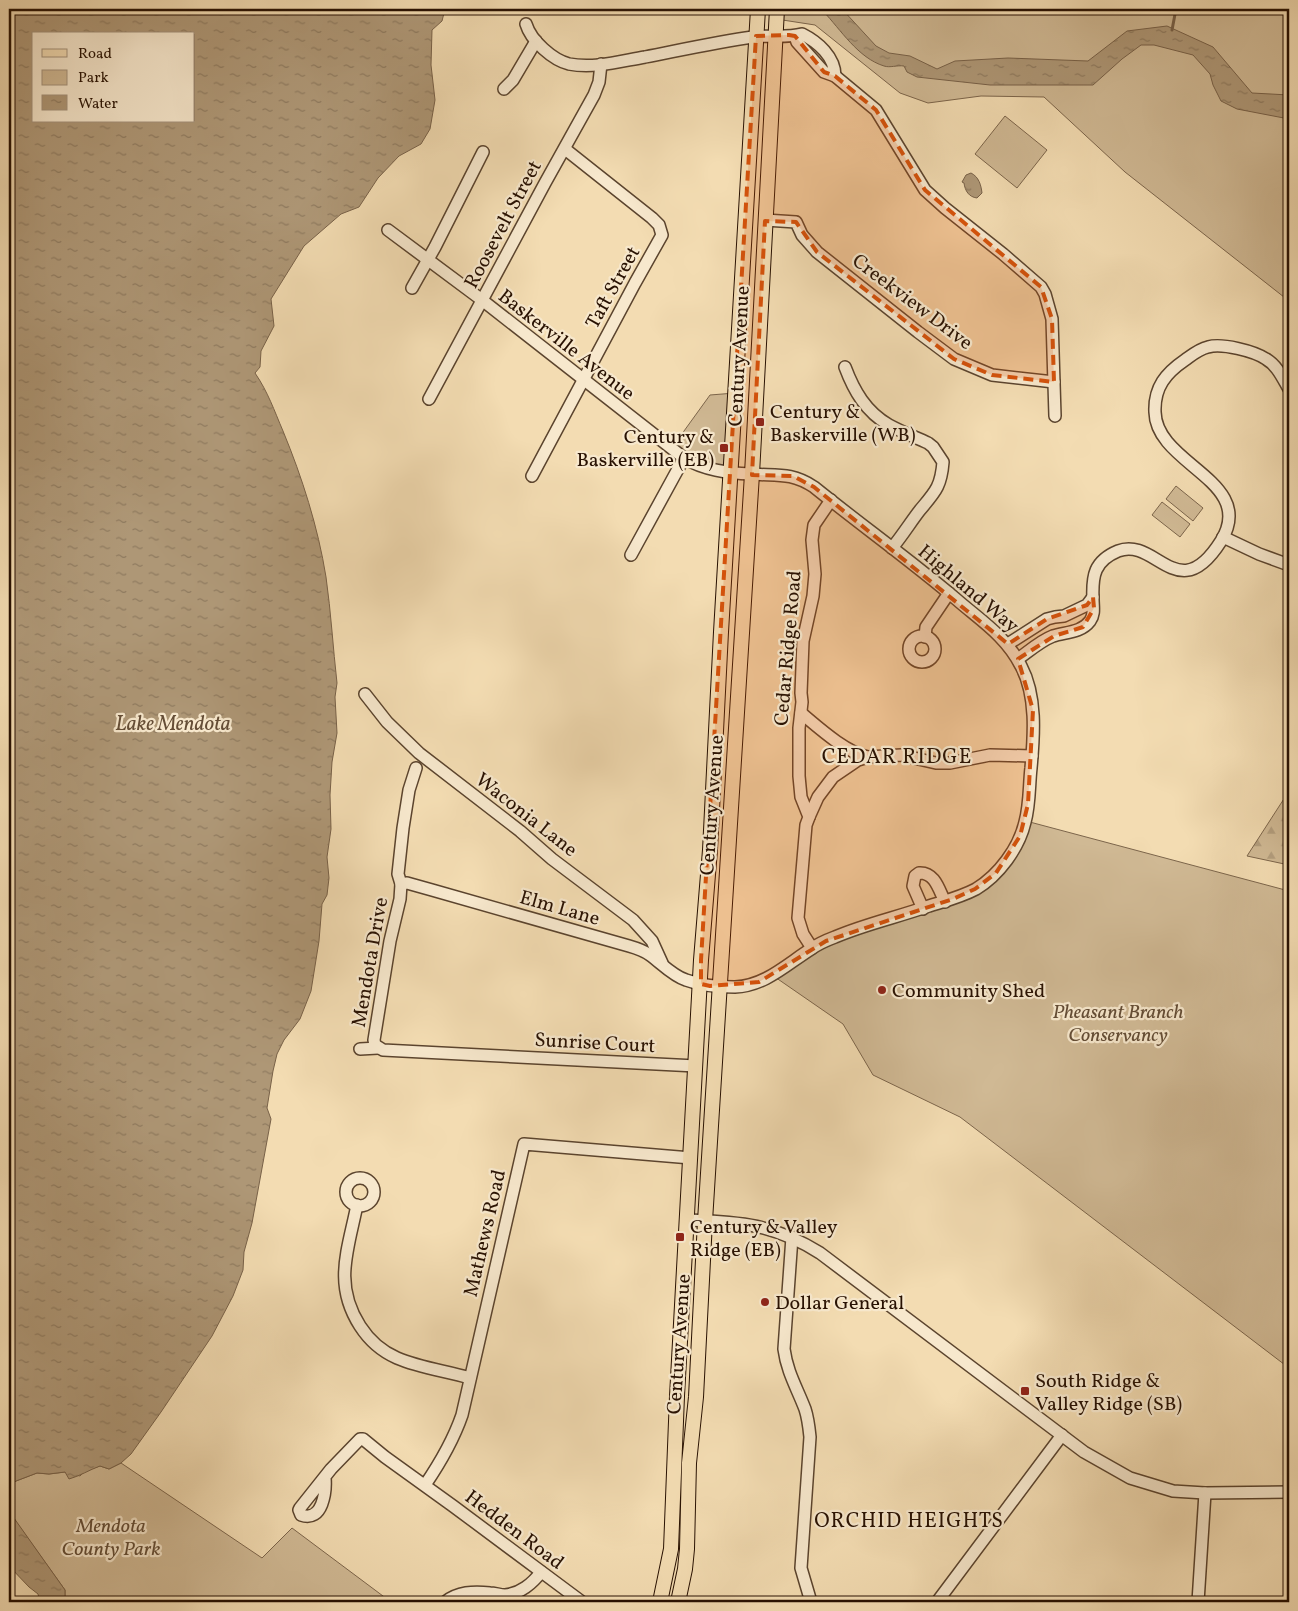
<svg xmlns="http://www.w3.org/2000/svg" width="1298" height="1611" font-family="Vollkorn,serif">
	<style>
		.forest { fill: url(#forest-firs); stroke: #7c654b }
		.park { fill: #d0b994; stroke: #7c654b }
		.water { fill: url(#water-ripples); stroke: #786148; fill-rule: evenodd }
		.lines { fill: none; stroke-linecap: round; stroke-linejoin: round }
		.stream { stroke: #786148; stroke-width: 3 }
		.minor-casing { stroke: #5b442e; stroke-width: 14 }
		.major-casing { stroke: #281102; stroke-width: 16 }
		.minor { stroke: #f7e8cd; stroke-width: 11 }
		.major { stroke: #f3dcb2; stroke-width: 14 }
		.marked { fill: #d5520b; fill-opacity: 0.2; stroke: #d5520b; stroke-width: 4; stroke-dasharray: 10 6; stroke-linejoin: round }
		.poi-dot { fill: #8f2418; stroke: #f7e8cd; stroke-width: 2 }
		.labels { text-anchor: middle; stroke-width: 4.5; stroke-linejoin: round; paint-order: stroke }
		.street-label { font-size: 20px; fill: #281102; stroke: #f7e8cd }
		.poi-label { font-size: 20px; fill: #281102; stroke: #f7e8cd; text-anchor: start }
		.park-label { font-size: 20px; font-style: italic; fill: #634c35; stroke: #f7e8cd }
		.water-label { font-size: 21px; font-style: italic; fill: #644d36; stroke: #f7e8cd }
		.neighbourhood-label { font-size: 21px; letter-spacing: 1px; fill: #281102; stroke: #f7e8cd }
	</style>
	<defs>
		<pattern id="forest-firs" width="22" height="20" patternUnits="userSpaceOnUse" patternTransform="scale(1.25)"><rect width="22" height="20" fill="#d0b994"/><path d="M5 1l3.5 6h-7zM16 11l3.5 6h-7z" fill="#b39e7e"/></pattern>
		<pattern id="water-ripples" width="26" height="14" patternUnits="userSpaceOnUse" patternTransform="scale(1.25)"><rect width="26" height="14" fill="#ae9776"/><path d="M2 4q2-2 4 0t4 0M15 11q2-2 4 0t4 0" fill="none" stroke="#8e7a5f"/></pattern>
	</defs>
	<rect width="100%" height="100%" fill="#f3dcb2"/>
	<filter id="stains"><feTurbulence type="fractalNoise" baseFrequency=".004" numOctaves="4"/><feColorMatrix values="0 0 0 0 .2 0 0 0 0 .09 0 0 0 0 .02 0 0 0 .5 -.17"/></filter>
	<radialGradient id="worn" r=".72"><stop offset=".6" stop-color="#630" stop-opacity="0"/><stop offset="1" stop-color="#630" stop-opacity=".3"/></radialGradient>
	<path class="forest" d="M 1289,791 L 1289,865 L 1247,856 Z"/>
	<g class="park">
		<path d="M 777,9 L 1289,9 L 1289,301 L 1125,172 L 1044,97 L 981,96 L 928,103 L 900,93 L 815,25 L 776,19 Z"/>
		<path d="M 1005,116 L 1047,150 L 1017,188 L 975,154 Z"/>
		<path d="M 735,393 L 730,472 L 671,449 L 710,395 Z"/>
		<path d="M 1176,486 L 1203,508 L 1193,521 L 1166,499 Z"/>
		<path d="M 1162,502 L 1190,524 L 1180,537 L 1152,515 Z"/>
		<path d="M 1026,821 L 1289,891 L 1289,1368 L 960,1117 L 873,1075 L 843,1024 L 772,975 L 812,948 L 930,906 L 996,873 Z"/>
		<path d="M 121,1463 L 262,1558 L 292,1528 L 391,1602 L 65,1602 L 65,1590 L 9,1512 L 9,1490 L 10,1486 L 16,1481 L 37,1473 L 49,1474 L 65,1472 L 80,1476 L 85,1471 L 100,1466 L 109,1469 Z"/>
	</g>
	<g class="water">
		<path d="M 9,9 L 445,9 L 442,21 L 432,30 L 431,65 L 435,100 L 430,129 L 421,144 L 399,156 L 378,178 L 359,207 L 341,214 L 304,246 L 271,299 L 274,326 L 261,351 L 260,367 L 255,373 C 268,392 274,410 283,431 C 302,477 318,527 326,577 C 331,612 333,648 337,683 L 335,697 L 337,733 L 332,762 L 330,795 L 331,829 L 327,857 L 329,878 L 327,895 L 322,904 L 319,941 L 311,991 L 300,1019 L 284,1040 L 277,1054 L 273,1071 L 267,1108 L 271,1119 L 252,1223 L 244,1252 L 243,1270 L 233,1296 L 212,1336 L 161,1412 L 131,1454 L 121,1463 L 109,1469 L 100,1466 C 89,1470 80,1476 69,1479 L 65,1472 L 49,1474 L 37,1473 L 16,1481 L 10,1486 L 9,1490 ZM 34,34 L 194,34 L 194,121 L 34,121 Z"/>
		<path d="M 818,9 L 842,9 L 876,46 L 889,53 L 910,56 L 937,69 L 955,61 L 1008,58 L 1088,61 L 1127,31 L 1167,26 L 1213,47 L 1252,93 L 1289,95 L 1289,119 L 1237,109 L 1221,101 L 1213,85 L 1210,74 L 1193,55 L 1154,45 L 1141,45 L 1122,59 L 1093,85 L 990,85 L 917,77 L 907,72 L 904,66 C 897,65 890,68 884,66 C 858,58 841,30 823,11 Z"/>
		<path d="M 971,173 C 979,177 981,185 982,193 L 977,198 C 969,197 965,191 964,183 L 962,182 L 966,175 Z"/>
		<path d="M 9,1511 L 65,1590 L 65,1602 L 40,1602 L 38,1594 L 29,1587 L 9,1566 Z"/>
	</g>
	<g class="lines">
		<path class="stream" d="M 1172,30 L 1176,9"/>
		<defs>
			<g id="minor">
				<path d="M 526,24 C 531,41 553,60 569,64 C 594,69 621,61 645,57 C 681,50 717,42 753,37 C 768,35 789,38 802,34 C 818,42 835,57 835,76"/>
				<path d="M 795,36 L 797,42 L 824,72 L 835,76 L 876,110 L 925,190 L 945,208 L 1003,254 L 1041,287 L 1045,294 L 1052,319 L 1055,416"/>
				<path d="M 504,89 L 513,80 L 536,41"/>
				<path d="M 765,220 L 796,222 L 802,235 L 817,252 L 918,332 L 954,359 L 992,375 L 1054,382"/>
				<path d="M 388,230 L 482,300 L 684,458 C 704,470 727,473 751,474 C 777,476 791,472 814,487 C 861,525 910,560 956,599 C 980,620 1006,636 1021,666 C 1037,696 1034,735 1031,768 C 1029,785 1030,804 1025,822 C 1019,848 999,875 976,889 C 961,897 945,901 929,906 C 898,917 865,924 835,937 C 827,940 818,944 811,949 C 787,964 765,986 735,987 C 719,987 702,986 686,980 C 673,976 661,963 650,955 C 643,950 636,948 629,946 L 432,890 L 407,883 L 401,884"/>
				<path d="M 412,288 L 435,247 L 483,152"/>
				<path d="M 845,367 C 854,391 866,412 889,425 C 902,432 915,437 928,443 L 933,447 L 943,462 C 941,487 935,492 920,510 C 910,523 902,536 892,548"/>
				<path d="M 429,399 L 545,183 L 594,95 L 599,82 L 601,64"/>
				<path d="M 532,476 L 635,283 L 662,235 L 659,225 L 652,218 L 565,149"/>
				<path d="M 1223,537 L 1259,554 L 1289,565"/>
				<path d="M 631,555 L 684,458"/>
				<circle cx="922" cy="649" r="13"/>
				<path d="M 925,637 L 926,627 L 949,593"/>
				<path d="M 1008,644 L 1047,619 L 1055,617 L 1064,616 L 1087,605 L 1093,597"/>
				<path d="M 1018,659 C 1028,652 1040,641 1053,636 C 1065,632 1081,633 1090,621 C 1095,614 1093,607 1093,599 C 1092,576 1094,561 1118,551 C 1156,536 1178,609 1221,541 C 1258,481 1156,465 1155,412 C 1154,387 1166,373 1185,360 C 1192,355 1199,349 1208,347 C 1222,343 1254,351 1266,359 C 1277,365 1283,379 1289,389"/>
				<path d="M 365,694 L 387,722 L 419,753 L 520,831 L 552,859 L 633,920 L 652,941 L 662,963"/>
				<path d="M 801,713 C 819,728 845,752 868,757"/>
				<path d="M 416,768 L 409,790 L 403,828 L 398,874 L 401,884 L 400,899 L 390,941 L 374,1040 L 375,1045 L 383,1050 L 696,1066"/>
				<path d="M 809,817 L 818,797 L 833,777 L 858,760 L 868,757 L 901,755 L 936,763 L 950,763 L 990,755 L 1032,756"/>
				<path d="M 923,909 L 913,886 L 915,876 L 919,873 C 935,872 939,890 945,902"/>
				<path d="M 812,948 L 803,934 L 798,918 L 806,825 L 809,817 L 801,797 L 799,776 L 799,728 L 802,702 L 801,693 L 803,641 L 813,596 L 815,574 L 812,540 L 814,525 L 831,500"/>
				<path d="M 360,1049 L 378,1048"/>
				<circle cx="360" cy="1192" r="14"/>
				<path d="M 357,1205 C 348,1250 333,1284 360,1326 C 369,1340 381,1351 397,1358 C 420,1368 447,1371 470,1378"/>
				<path d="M 688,1220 C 741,1222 774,1224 820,1253 L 1084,1452 L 1130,1478 L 1173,1491 L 1205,1493 L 1289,1492"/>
				<path d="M 792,1237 L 784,1349 C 787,1372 797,1388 805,1409 C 808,1418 809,1427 810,1437 L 801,1568 L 811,1602"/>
				<path d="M 325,1478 C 326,1491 323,1523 301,1515 L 299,1510 L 300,1508 L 331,1469 L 360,1439 L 363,1439 L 385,1457 L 453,1506 L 582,1602"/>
				<path d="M 425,1485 C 440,1463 453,1441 462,1415 L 524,1144 L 691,1158"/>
				<path d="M 445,1602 C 458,1592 473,1591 490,1593 C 495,1593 500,1595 505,1595 C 520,1594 533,1583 541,1572"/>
				<path d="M 937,1602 L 1062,1435"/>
				<path d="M 1198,1602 L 1205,1493"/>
			</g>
			<g id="major">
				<path d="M 660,1602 L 671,1549 L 677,1396 L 701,960 L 710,850 L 721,632 L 758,9"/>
				<path d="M 678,1602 L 685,1569 L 687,1549 L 689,1463 L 696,1397 L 705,1221 L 752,474 L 777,9"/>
			</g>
		</defs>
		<use href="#minor" class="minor-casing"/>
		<use href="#major" class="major-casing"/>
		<use href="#minor" class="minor"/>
		<use href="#major" class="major"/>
	</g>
	<path class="marked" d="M 789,35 L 795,36 L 824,72 L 835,76 L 876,110 L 925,190 L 1041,287 L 1052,319 L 1054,382 L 992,375 L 954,359 L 817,252 L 796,222 L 765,221 L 752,475 L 793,476 L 814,487 L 1008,644 L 1047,619 L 1087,605 L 1093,597 L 1094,608 L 1083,627 L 1054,636 L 1018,659 L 1033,710 L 1028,804 L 1020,836 L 996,873 L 975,889 L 953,899 L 826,941 L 759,982 L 710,986 L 701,984 L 701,960 L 756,36 Z"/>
	<g class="poi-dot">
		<rect x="755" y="417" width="10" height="10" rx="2.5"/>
		<rect x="719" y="443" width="10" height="10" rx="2.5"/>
		<circle cx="882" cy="990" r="5"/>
		<rect x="675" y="1232" width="10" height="10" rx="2.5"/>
		<circle cx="765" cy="1302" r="5"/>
		<rect x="1020" y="1386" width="10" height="10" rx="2.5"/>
	</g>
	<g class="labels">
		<g class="street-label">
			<text transform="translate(502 224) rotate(-62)" y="7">Roosevelt Street</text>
			<text transform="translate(612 287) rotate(-61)" y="7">Taft Street</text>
			<text transform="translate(913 301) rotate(37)" y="7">Creekview Drive</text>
			<text transform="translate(567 344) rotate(38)" y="7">Baskerville Avenue</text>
			<text transform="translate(738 356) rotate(-87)" y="7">Century Avenue</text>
			<text transform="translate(969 588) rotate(40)" y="7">Highland Way</text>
			<text transform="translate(787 648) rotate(-85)" y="7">Cedar Ridge Road</text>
			<text transform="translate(711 805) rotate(-86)" y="7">Century Avenue</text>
			<text transform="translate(527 814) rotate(38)" y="7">Waconia Lane</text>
			<text transform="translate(560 907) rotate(16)" y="7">Elm Lane</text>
			<text transform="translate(369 962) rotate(-80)" y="7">Mendota Drive</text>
			<text transform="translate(595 1042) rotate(3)" y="7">Sunrise Court</text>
			<text transform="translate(484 1233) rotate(-77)" y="7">Mathews Road</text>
			<text transform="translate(678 1344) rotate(-86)" y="7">Century Avenue</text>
			<text transform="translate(515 1529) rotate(37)" y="7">Hedden Road</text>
		</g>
		<g class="poi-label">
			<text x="770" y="418">Century &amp;<tspan x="770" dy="23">Baskerville (WB)</tspan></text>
			<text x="714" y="443" text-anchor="end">Century &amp;<tspan x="714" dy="23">Baskerville (EB)</tspan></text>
			<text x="892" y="997">Community Shed</text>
			<text x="690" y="1233">Century &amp; Valley<tspan x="690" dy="23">Ridge (EB)</tspan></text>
			<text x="775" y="1309">Dollar General</text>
			<text x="1035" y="1387">South Ridge &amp;<tspan x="1035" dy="23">Valley Ridge (SB)</tspan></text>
		</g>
		<g class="park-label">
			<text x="1118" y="1018">Pheasant Branch<tspan x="1118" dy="23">Conservancy</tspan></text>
			<text x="111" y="1532">Mendota<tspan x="111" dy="23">County Park</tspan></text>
		</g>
		<g class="water-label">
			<text x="173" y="730">Lake Mendota</text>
		</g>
		<g class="neighbourhood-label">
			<text x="897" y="763">CEDAR RIDGE</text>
			<text x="909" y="1527">ORCHID HEIGHTS</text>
		</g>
	</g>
	<rect width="1298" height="1611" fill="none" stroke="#f3dcb2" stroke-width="30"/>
	<rect x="10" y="10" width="1278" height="1591" fill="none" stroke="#281102" stroke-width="2.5"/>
	<rect x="15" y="15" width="1268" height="1581" fill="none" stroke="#281102"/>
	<rect x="32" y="32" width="162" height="90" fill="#f7e8cd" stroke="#a4927c"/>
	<rect x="42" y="49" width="25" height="8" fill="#f3dcb2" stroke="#a4927c"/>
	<text x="78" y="58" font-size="15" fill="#281102">Road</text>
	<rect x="42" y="70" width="25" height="15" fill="#d0b994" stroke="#a4927c"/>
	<text x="78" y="82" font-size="15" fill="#281102">Park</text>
	<rect x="42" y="95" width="25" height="15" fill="url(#water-ripples)" stroke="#a4927c"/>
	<text x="78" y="108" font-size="15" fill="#281102">Water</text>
	<rect width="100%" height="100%" filter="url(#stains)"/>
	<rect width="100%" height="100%" fill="url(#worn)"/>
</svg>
